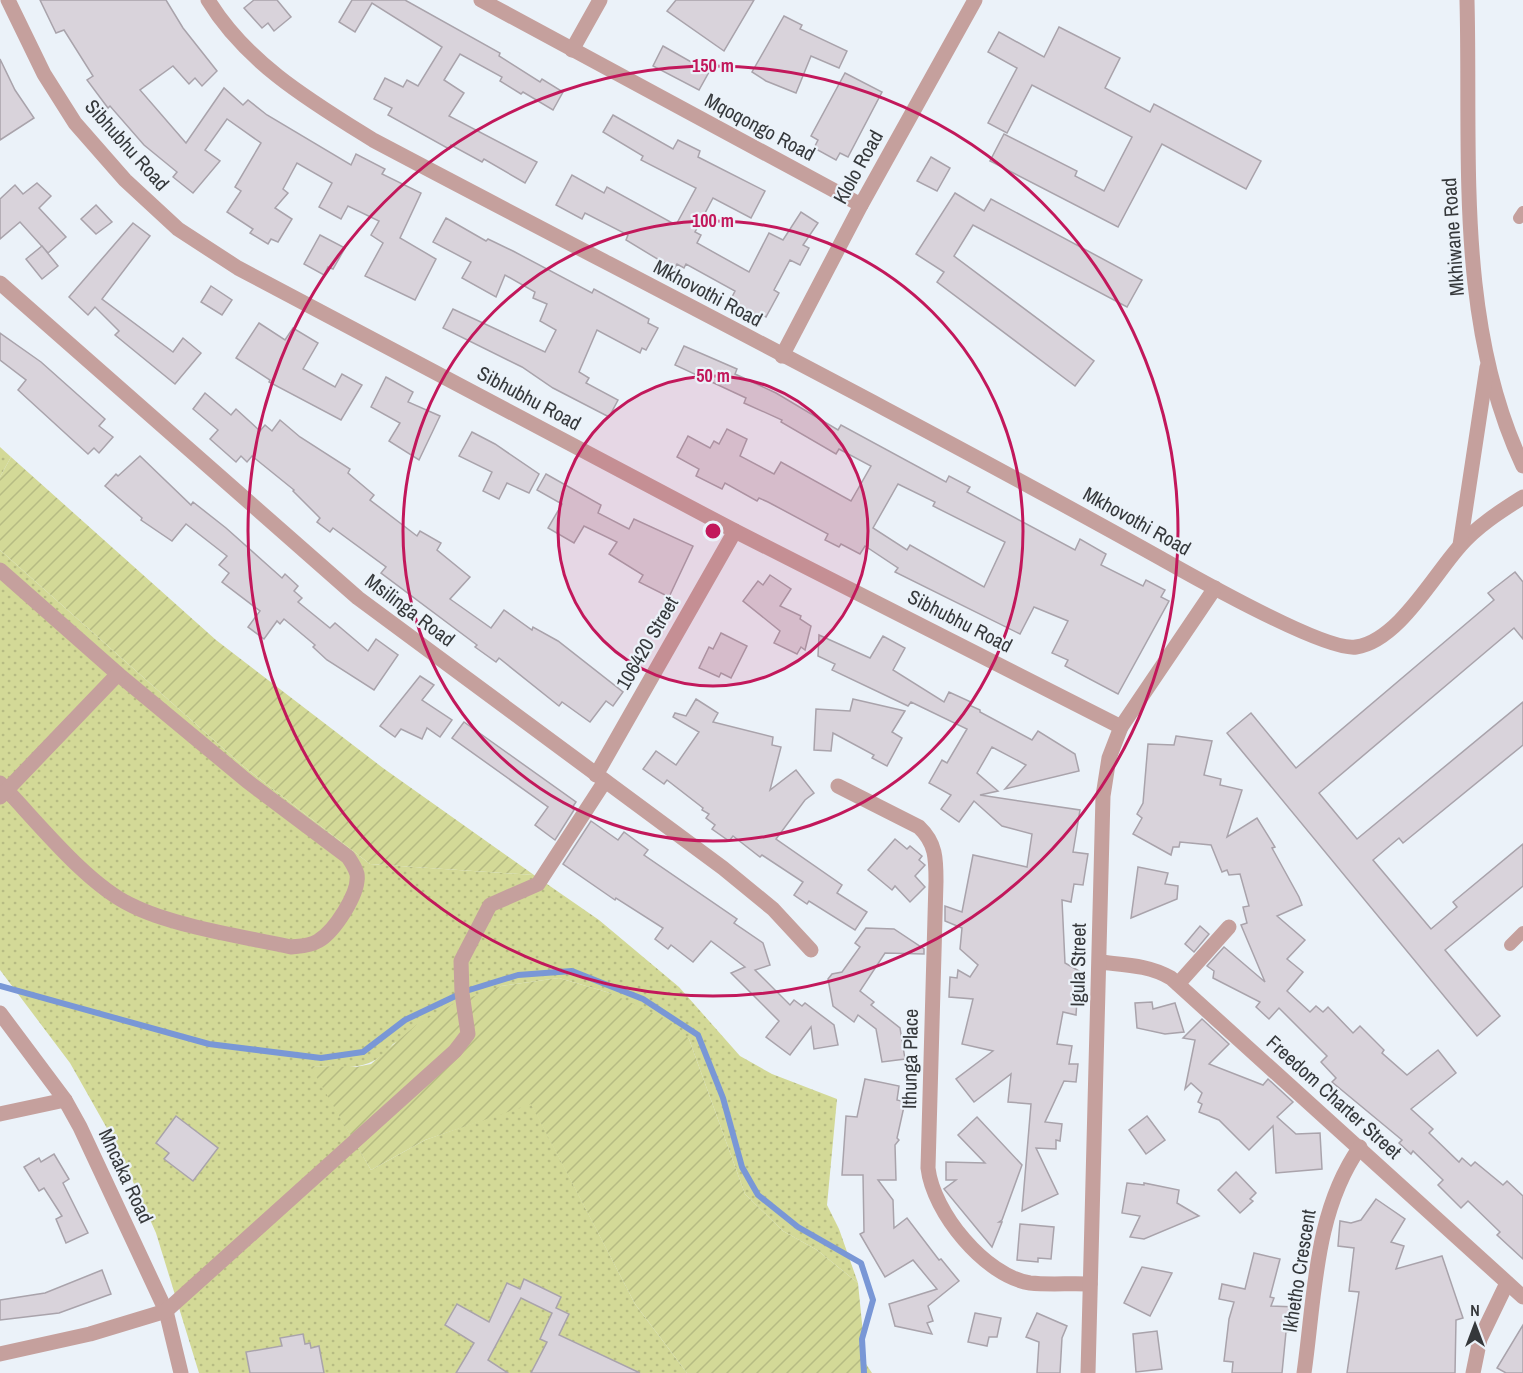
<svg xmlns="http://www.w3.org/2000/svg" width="1523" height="1373" font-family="'Archivo Narrow',sans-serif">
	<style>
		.grass { fill: url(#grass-dots) }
		.garden { fill: url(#garden-furrows) }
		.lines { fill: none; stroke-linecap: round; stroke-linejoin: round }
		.stream { stroke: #7997d6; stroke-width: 6 }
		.building { fill: #d9d3db; stroke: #a9a3ab; stroke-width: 1.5; fill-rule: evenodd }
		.lane { stroke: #c5a09d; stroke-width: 12 }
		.street { stroke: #c5a09d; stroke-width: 15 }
		.ring { fill: none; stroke: #c2185b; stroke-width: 3 }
		.labels { text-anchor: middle; stroke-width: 4.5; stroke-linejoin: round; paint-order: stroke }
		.street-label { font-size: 20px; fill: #35383b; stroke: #ebf2f9 }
		.centre { fill: #c2185b; stroke: #ebf2f9; stroke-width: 3 }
		.ring-label { font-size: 18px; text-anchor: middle; font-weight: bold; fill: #c2185b; stroke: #ebf2f9; stroke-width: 4.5; stroke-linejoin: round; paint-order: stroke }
	</style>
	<defs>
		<pattern id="grass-dots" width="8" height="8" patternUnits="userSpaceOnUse" patternTransform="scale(1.5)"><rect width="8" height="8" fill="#d3d997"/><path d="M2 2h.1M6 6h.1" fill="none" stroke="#b6bb83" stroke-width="1.8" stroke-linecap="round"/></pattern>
		<pattern id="garden-furrows" width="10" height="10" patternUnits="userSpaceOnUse" patternTransform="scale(1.5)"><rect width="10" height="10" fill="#d3d997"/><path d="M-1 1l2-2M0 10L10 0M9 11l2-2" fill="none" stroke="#b6bb83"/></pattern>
	</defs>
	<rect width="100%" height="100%" fill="#ebf2f9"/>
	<g class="grass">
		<path d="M 0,447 L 11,457 L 0,477 Z"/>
		<path d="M 0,550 L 243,766 L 370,864 L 534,875 L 599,920 L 679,987 L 740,1056 L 772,1074 L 837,1099 L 827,1205 L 839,1229 L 858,1283 L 817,1250 L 783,1231 L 745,1194 L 689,1039 L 610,993 L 559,978 L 501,986 L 393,1044 C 370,1073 346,1067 311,1066 L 371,1170 L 425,1140 L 531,1103 L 635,1304 L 687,1373 L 199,1373 L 156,1233 L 117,1146 L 70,1063 L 0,970 Z"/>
	</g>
	<g class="garden">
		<path d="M 11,457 L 216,640 L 383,768 L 534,875 L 370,864 L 243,766 L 0,550 L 0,477 Z"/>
		<path d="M 559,978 L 610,993 L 668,1020 L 689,1039 L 745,1194 L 783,1231 L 817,1250 L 858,1283 L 866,1364 L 872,1373 L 687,1373 L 635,1304 L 531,1104 L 425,1140 L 371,1170 L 310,1066 L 356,1067 L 371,1064 L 416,1025 L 453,1004 L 501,986 Z"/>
	</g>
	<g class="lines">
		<path class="stream" d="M 0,986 L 209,1044 L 321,1058 L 363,1052 L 405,1020 L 466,991 L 518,975 L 572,971 L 643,999 L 698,1035 L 723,1098 L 742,1167 L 758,1195 L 798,1227 L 861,1263 L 873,1300 L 862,1339 L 864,1373"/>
	</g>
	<g class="building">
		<path d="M 40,0 L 166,0 L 183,28 L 217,71 L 202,86 L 195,78 L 189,84 L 173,66 L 140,90 L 186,143 L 224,88 L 243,105 L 248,100 L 267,115 L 351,165 L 356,154 L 385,169 L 382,174 L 421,193 L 400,238 L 436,259 L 415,300 L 365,276 L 383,243 L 371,235 L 379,221 L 348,206 L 341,219 L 319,207 L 332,183 L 297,163 L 283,189 L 288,193 L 275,208 L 292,219 L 278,242 L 271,239 L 268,244 L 250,233 L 253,229 L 227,212 L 241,191 L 235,187 L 261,143 L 227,119 L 205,150 L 220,161 L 193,193 L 173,177 L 177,172 L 144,145 L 110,106 L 108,108 L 87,80 L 93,76 L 64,30 L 56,33 Z"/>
		<path d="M 254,0 L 277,0 L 291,17 L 274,31 L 268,23 L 262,28 L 244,8 Z"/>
		<path d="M 352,0 L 405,0 L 500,53 L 499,56 L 540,82 L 542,79 L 563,92 L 553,110 L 523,92 L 521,94 L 500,81 L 502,77 L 460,54 L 444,80 L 464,93 L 449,116 L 537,162 L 525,183 L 484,159 L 482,162 L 451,145 L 449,149 L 388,115 L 392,108 L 374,99 L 385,78 L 403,87 L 407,80 L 418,86 L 442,47 L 372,3 L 355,32 L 339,22 Z"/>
		<path d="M 676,0 L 754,0 L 724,51 L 667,11 Z"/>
		<path d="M 784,16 L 802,25 L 800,29 L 847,51 L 839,68 L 811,56 L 796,93 L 766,81 L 752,72 Z"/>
		<path d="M 1059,27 L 1120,58 L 1105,88 L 1150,112 L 1154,104 L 1261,161 L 1246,189 L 1162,144 L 1118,227 L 990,161 L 1004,134 L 1077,171 L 1075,176 L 1104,191 L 1132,137 L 1032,85 L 1007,133 L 988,123 L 1017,68 L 988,52 L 999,32 L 1044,57 Z"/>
		<path d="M 663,46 L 709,72 L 699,90 L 653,66 Z"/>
		<path d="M 0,59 L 15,90 L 34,118 L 0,140 Z"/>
		<path d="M 845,73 L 882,92 L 848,157 L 840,153 L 836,160 L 814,148 L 818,140 L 811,136 Z"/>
		<path d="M 613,115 L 673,149 L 678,140 L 700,151 L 698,157 L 765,191 L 751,218 L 713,198 L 695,232 L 701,235 L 697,243 L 749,272 L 769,233 L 783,240 L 801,212 L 818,223 L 803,245 L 809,248 L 800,265 L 790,260 L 774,290 L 779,293 L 766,317 L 761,314 L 759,317 L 730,301 L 735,291 L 686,264 L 684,268 L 677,264 L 674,269 L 626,240 L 628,235 L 585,213 L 582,219 L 556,205 L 572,175 L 604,193 L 607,187 L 674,224 L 677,223 L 696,188 L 641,160 L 643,156 L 603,132 Z"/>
		<path d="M 931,157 L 950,168 L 937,191 L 917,181 Z"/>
		<path d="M 37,183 L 51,196 L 39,208 L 66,237 L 48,253 L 20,222 L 0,239 L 0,199 L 15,185 L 23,194 Z"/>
		<path d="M 955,193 L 984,211 L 991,199 L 1142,280 L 1127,307 L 973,225 L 954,256 L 1094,361 L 1075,386 L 937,282 L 944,272 L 916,254 Z"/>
		<path d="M 96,205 L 112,222 L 96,234 L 81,219 Z"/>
		<path d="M 446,218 L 486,241 L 488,239 L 513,251 L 592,293 L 594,289 L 649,319 L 648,323 L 658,328 L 646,350 L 642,348 L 640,353 L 597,330 L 579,372 L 589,378 L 586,383 L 618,400 L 609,417 L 553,388 L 522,367 L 443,328 L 453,309 L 545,352 L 556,330 L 540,321 L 547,304 L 533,298 L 535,292 L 505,275 L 496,297 L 462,278 L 471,262 L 433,242 Z"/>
		<path d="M 133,223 L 150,236 L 102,299 L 173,352 L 183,338 L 201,353 L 175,384 L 115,335 L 119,331 L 95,307 L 88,315 L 69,297 Z"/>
		<path d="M 320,235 L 345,248 L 333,269 L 328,267 L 324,275 L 304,264 Z"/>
		<path d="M 42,246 L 58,266 L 42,279 L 26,259 Z"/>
		<path d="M 211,286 L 232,300 L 222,315 L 201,302 Z"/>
		<path d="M 259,323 L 285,340 L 293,328 L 318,343 L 303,369 L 335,387 L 342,374 L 362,385 L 341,420 L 269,382 L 270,380 L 236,358 Z"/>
		<path d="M 0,333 L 41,362 L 105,419 L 99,426 L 113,437 L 99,453 L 94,448 L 88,454 L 18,390 L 26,380 L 0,360 Z"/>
		<path d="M 684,346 L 737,369 L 735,374 L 776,393 L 838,430 L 841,425 L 946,482 L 949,476 L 970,487 L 967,492 L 1075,550 L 1080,539 L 1106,554 L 1101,565 L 1143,586 L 1146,580 L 1165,590 L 1161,597 L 1169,601 L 1118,694 L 1065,666 L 1068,660 L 1052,653 L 1068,621 L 1034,607 L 1020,634 L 895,572 L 898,568 L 865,546 L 860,554 L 841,544 L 839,547 L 825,540 L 828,534 L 768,502 L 759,498 L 757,501 L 725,483 L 722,489 L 696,476 L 699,469 L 677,457 L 688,436 L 710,448 L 714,441 L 719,444 L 727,429 L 747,439 L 740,456 L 774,474 L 781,462 L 851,501 L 871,466 L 839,449 L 836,454 L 781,422 L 782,420 L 744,403 L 746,398 L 675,365 ZM 898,484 L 935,502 L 933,506 L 1005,542 L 984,587 L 910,545 L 907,550 L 873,528 Z"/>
		<path d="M 386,377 L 413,392 L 408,402 L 440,416 L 419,460 L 389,441 L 400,423 L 371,407 Z"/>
		<path d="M 205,393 L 231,415 L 236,409 L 260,431 L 265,425 L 272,431 L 280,420 L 300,437 L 350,469 L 348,473 L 374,495 L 370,500 L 417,536 L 420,531 L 441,543 L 437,550 L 470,577 L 450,599 L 491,628 L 504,610 L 532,630 L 533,627 L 558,641 L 623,692 L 613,706 L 606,701 L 590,722 L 562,702 L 559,706 L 499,658 L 496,662 L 475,647 L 477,645 L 381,573 L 386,567 L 333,528 L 330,532 L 317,522 L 320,518 L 293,491 L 294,490 L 252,456 L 247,462 L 241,456 L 236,462 L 210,439 L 218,430 L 193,409 Z"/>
		<path d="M 472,432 L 495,444 L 539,474 L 529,493 L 507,483 L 499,499 L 483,491 L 492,472 L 459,456 Z"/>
		<path d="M 140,456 L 191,505 L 193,502 L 226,528 L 282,578 L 285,574 L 298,586 L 294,591 L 302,598 L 298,602 L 330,628 L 335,623 L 368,651 L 376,639 L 398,655 L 374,690 L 327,660 L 313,647 L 315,645 L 284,619 L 280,624 L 277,621 L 264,639 L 248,627 L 260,611 L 222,582 L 229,573 L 219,565 L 227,556 L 186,524 L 172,541 L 141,520 L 142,518 L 105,486 L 116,474 L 118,476 Z"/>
		<path d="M 546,474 L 601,505 L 598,513 L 629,529 L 634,519 L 693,546 L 669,597 L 639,582 L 643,575 L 609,554 L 617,542 L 584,526 L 574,543 L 548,528 L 562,504 L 537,490 Z"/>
		<path d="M 1515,572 L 1523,582 L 1523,639 L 1514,628 L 1319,793 L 1357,839 L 1523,702 L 1523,745 L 1403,843 L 1399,838 L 1373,860 L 1431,929 L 1457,907 L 1453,902 L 1523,844 L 1523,886 L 1445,950 L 1500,1016 L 1477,1036 L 1227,733 L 1251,713 L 1296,768 L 1494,600 L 1488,593 Z"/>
		<path d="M 770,575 L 791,589 L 780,606 L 801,616 L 800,619 L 811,626 L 805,650 L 801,647 L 797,654 L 774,643 L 780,631 L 743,601 L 758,581 L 763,585 Z"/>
		<path d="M 721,633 L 747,646 L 731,678 L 721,673 L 719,677 L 699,668 L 709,647 L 713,649 Z"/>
		<path d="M 819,635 L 870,658 L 883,636 L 905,648 L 893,670 L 944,702 L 949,692 L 971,702 L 969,705 L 980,710 L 980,712 L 1032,740 L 1038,731 L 1075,754 L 1079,771 L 1005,789 L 1026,765 L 992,747 L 977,773 L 998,791 L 980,795 L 1080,810 L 1073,852 L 1088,854 L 1083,885 L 1074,884 L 1071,902 L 1062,900 L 1065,963 L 1079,971 L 1076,1015 L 1063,1012 L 1057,1044 L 1072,1046 L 1069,1064 L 1078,1064 L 1076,1082 L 1064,1081 L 1045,1122 L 1062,1124 L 1060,1141 L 1056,1140 L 1056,1149 L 1036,1148 L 1058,1194 L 1022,1211 L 1031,1104 L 1008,1102 L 1011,1074 L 974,1102 L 956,1079 L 993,1051 L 962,1044 L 973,999 L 949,997 L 950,977 L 957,978 L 958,970 L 970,977 L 978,965 L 960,949 L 962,928 L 945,921 L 945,906 L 962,912 L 973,855 L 1027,867 L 1032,834 L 1002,826 L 974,801 L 959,822 L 941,809 L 951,795 L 929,783 L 942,760 L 947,763 L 967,729 L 911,702 L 908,706 L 832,670 L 835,664 L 818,656 Z"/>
		<path d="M 420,676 L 434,685 L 422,700 L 452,720 L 440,737 L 427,728 L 422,739 L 401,729 L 395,737 L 380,726 Z"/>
		<path d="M 696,699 L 718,713 L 713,722 L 773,737 L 772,745 L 781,747 L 770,790 L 796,770 L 814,793 L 805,800 L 776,839 L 842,885 L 837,893 L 867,912 L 855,930 L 809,901 L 807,904 L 794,895 L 803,882 L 762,855 L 760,857 L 733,836 L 729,841 L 712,829 L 715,825 L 706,818 L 709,814 L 702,810 L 703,808 L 667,780 L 664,784 L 643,769 L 656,751 L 676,765 L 699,732 L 673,717 L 675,713 L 686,716 Z"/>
		<path d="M 853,699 L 905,711 L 892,732 L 902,738 L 887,766 L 872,758 L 874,755 L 833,733 L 831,751 L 814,750 L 816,709 L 850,711 Z"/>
		<path d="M 464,722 L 576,802 L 572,808 L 574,810 L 555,840 L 535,825 L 548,807 L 452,738 Z"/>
		<path d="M 1176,736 L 1212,741 L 1204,775 L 1221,779 L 1220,785 L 1242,790 L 1227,837 L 1257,818 L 1275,847 L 1272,848 L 1299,897 L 1302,905 L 1277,916 L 1305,940 L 1287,959 L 1303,972 L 1287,991 L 1310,1012 L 1316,1006 L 1323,1012 L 1328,1007 L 1353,1033 L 1360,1026 L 1384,1050 L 1382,1053 L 1407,1075 L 1438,1050 L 1456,1073 L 1411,1109 L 1433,1129 L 1429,1133 L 1459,1162 L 1462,1158 L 1471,1166 L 1475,1162 L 1503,1185 L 1507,1181 L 1523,1196 L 1523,1259 L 1497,1235 L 1500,1232 L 1468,1201 L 1461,1208 L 1438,1185 L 1443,1180 L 1413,1151 L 1411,1154 L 1399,1143 L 1402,1140 L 1332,1082 L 1336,1078 L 1321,1062 L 1327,1056 L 1279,1008 L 1269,1019 L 1256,1007 L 1260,1002 L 1213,978 L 1214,971 L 1207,966 L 1224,947 L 1265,982 L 1241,925 L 1247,923 L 1243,907 L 1249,906 L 1240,874 L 1229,875 L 1227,870 L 1222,872 L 1211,845 L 1180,842 L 1179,847 L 1173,847 L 1171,855 L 1133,834 L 1142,818 L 1137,814 L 1143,803 L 1148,744 L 1174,745 Z"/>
		<path d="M 591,821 L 618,840 L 624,832 L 648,850 L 644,855 L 737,919 L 734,923 L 763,943 L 770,965 L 755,970 L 790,1005 L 794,1000 L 802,1006 L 805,1003 L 834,1025 L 838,1045 L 814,1049 L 811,1027 L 790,1055 L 766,1037 L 779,1021 L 731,973 L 745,967 L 711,941 L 693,962 L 671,945 L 668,949 L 655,939 L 663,928 L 616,898 L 615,900 L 563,864 Z"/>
		<path d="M 895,839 L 907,849 L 910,846 L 922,856 L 919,860 L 925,865 L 915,876 L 925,887 L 910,902 L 895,886 L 892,890 L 868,870 Z"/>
		<path d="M 1138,867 L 1168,873 L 1165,884 L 1178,886 L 1177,899 L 1131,918 Z"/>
		<path d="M 1200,926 L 1209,934 L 1194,952 L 1185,944 Z"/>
		<path d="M 866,928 L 894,929 L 924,949 L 924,954 L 885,953 L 860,991 L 874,1002 L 871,1005 L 900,1028 L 905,1059 L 882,1062 L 876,1029 L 858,1015 L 854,1022 L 833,1006 L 828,979 L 832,974 L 842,972 L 860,947 L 855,943 Z"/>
		<path d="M 1152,1002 L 1153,1009 L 1175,1003 L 1184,1032 L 1165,1034 L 1137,1028 L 1135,1003 Z"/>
		<path d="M 1202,1019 L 1229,1044 L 1209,1064 L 1263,1085 L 1268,1079 L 1293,1102 L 1277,1117 L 1296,1134 L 1320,1133 L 1322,1169 L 1276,1173 L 1273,1126 L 1249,1150 L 1219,1120 L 1199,1112 L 1202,1104 L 1198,1102 L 1202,1093 L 1191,1083 L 1185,1089 L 1195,1040 L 1183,1038 Z"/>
		<path d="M 865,1079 L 899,1086 L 897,1100 L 905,1102 L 897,1138 L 899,1140 L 895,1145 L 896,1180 L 878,1180 L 893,1200 L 894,1228 L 907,1218 L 939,1260 L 941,1259 L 959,1281 L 928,1306 L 933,1321 L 927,1323 L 932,1334 L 895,1326 L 889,1304 L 937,1289 L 913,1260 L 885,1277 L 860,1234 L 864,1232 L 863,1175 L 842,1175 L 846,1116 L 857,1117 Z"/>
		<path d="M 176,1116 L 218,1148 L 193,1181 L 164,1159 L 169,1153 L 156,1143 Z"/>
		<path d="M 1147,1116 L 1165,1140 L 1146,1154 L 1129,1130 Z"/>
		<path d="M 977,1117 L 1022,1165 L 1002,1220 L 999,1222 L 1002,1222 L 992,1247 L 944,1189 L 956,1180 L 946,1180 L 946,1162 L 985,1163 L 958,1135 Z"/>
		<path d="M 54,1154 L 69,1179 L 63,1183 L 88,1233 L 66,1243 L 56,1219 L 62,1216 L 44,1188 L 39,1191 L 24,1167 L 39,1158 L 41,1162 Z"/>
		<path d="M 1236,1172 L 1256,1193 L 1250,1199 L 1253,1201 L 1240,1213 L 1218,1190 Z"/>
		<path d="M 1127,1183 L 1144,1185 L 1144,1183 L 1179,1190 L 1177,1203 L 1199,1216 L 1144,1239 L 1130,1237 L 1140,1216 L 1122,1213 Z"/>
		<path d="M 1376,1199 L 1405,1219 L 1391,1242 L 1404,1246 L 1396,1269 L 1442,1256 L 1463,1318 L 1456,1320 L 1455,1373 L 1347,1373 L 1359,1292 L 1349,1291 L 1354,1248 L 1338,1246 L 1340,1221 L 1351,1223 L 1361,1220 Z"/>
		<path d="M 1020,1224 L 1054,1227 L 1051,1259 L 1038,1258 L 1038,1262 L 1017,1260 Z"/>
		<path d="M 1254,1253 L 1280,1259 L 1270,1297 L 1274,1298 L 1271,1306 L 1296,1307 L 1295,1332 L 1286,1332 L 1282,1373 L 1232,1373 L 1233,1362 L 1224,1361 L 1229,1319 L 1234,1302 L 1219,1299 L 1222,1284 L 1245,1289 Z"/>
		<path d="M 1142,1267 L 1172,1273 L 1150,1316 L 1124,1303 Z"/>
		<path d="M 102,1270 L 111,1294 L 59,1313 L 0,1320 L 0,1300 L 45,1293 Z"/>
		<path d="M 524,1279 L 561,1297 L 556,1308 L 569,1314 L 559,1335 L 640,1373 L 531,1373 L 547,1342 L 540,1339 L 552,1313 L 521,1298 L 488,1360 L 508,1373 L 456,1373 L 474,1343 L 445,1325 L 457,1304 L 489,1322 L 507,1283 L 520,1289 Z"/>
		<path d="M 975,1313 L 1001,1318 L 997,1337 L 989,1337 L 987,1346 L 968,1342 Z"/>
		<path d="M 1037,1313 L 1067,1326 L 1062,1338 L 1060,1373 L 1037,1373 L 1039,1342 L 1026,1337 Z"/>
		<path d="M 1523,1325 L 1523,1373 L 1506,1373 L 1497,1368 Z"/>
		<path d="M 1157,1331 L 1162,1369 L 1136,1372 L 1133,1334 Z"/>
		<path d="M 303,1334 L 305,1344 L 310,1343 L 311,1348 L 319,1346 L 324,1373 L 250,1373 L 246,1352 L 282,1346 L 280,1338 Z"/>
	</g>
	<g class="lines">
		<g class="lane">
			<path d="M 1519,218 L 1523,212"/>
			<path d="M 1510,945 L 1523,932"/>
		</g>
		<g class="street">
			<path d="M 8,0 L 44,74 L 75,123 L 125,180 L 178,229 L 238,268 L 735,531 L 1121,727"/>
			<path d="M 208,0 C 246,63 312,102 373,140 C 636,279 902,414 1162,559 C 1194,577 1326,652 1356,647 C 1398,641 1433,576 1460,546 C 1477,526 1501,511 1523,497"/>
			<path d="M 481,0 L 861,205"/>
			<path d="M 1467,0 C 1471,154 1455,323 1523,466"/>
			<path d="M 572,50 L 600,0"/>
			<path d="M 0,283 L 358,598 L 723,868 L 773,909 L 811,950"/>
			<path d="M 782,356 L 861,205 L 975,0"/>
			<path d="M 1460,545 L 1487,367"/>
			<path d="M 0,570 L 118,674 L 247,781 L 348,857 C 352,863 355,867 357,874 C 360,893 334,932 318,941 C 310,946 300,946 291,947 C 245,937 172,926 131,905 C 85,883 36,820 0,783"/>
			<path d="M 596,775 L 735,531"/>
			<path d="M 838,786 L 919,827 C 936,843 936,859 936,881 L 928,1168 C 933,1212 985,1276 1030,1283 C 1049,1285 1071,1283 1090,1284"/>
			<path d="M 0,797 L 118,674"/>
			<path d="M 1100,962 C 1125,965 1149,965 1171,978 L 1523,1297"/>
			<path d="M 1178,984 L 1229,927"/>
			<path d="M 0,1013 L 65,1100 L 80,1127 L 166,1311 L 181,1373"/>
			<path d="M 0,1114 L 65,1100"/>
			<path d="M 0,1354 L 90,1334 L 166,1311 L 455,1051 L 468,1034 L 462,993 L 461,961 L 490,905 L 538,884 L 605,781"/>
			<path d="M 1088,1373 L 1103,796 L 1109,758 L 1121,727 L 1215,588"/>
			<path d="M 1304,1373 C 1315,1297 1314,1212 1360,1147"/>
			<path d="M 1473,1373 L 1480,1339 L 1507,1283"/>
		</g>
	</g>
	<circle cx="713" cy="531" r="155" fill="#c2185b" fill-opacity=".12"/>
	<g class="ring">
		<circle cx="713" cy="531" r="155"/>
		<circle cx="713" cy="531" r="310"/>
		<circle cx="713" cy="531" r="465"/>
	</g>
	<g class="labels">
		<g class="street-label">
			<text transform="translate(760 127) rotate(28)" y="7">Mqoqongo Road</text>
			<text transform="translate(127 145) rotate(48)" y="7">Sibhubhu Road</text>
			<text transform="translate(858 167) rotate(-61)" y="7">Klolo Road</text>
			<text transform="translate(1453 237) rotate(-94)" y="7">Mkhiwane Road</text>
			<text transform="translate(708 293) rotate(28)" y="7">Mkhovothi Road</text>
			<text transform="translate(529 398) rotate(28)" y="7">Sibhubhu Road</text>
			<text transform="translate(1137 521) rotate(29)" y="7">Mkhovothi Road</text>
			<text transform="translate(410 610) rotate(37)" y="7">Msilinga Road</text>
			<text transform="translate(960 621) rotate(27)" y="7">Sibhubhu Road</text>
			<text transform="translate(647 643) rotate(-60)" y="7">106420 Street</text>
			<text transform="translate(1078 965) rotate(-89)" y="7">Igula Street</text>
			<text transform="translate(910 1059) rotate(-89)" y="7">Ithunga Place</text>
			<text transform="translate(1334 1097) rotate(42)" y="7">Freedom Charter Street</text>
			<text transform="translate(126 1176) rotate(65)" y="7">Mncaka Road</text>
			<text transform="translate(1299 1271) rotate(-81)" y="7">Ikhetho Crescent</text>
		</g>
	</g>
	<circle cx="713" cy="531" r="9" class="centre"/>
	<g class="ring-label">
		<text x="713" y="72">150 m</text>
		<text x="713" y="227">100 m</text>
		<text x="713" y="382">50 m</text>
	</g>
	<g transform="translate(1475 1325)" stroke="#ebf2f9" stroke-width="4.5" paint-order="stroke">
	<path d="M0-4.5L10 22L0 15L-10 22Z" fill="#35383b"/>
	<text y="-9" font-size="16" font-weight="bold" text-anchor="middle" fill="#35383b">N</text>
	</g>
</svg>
